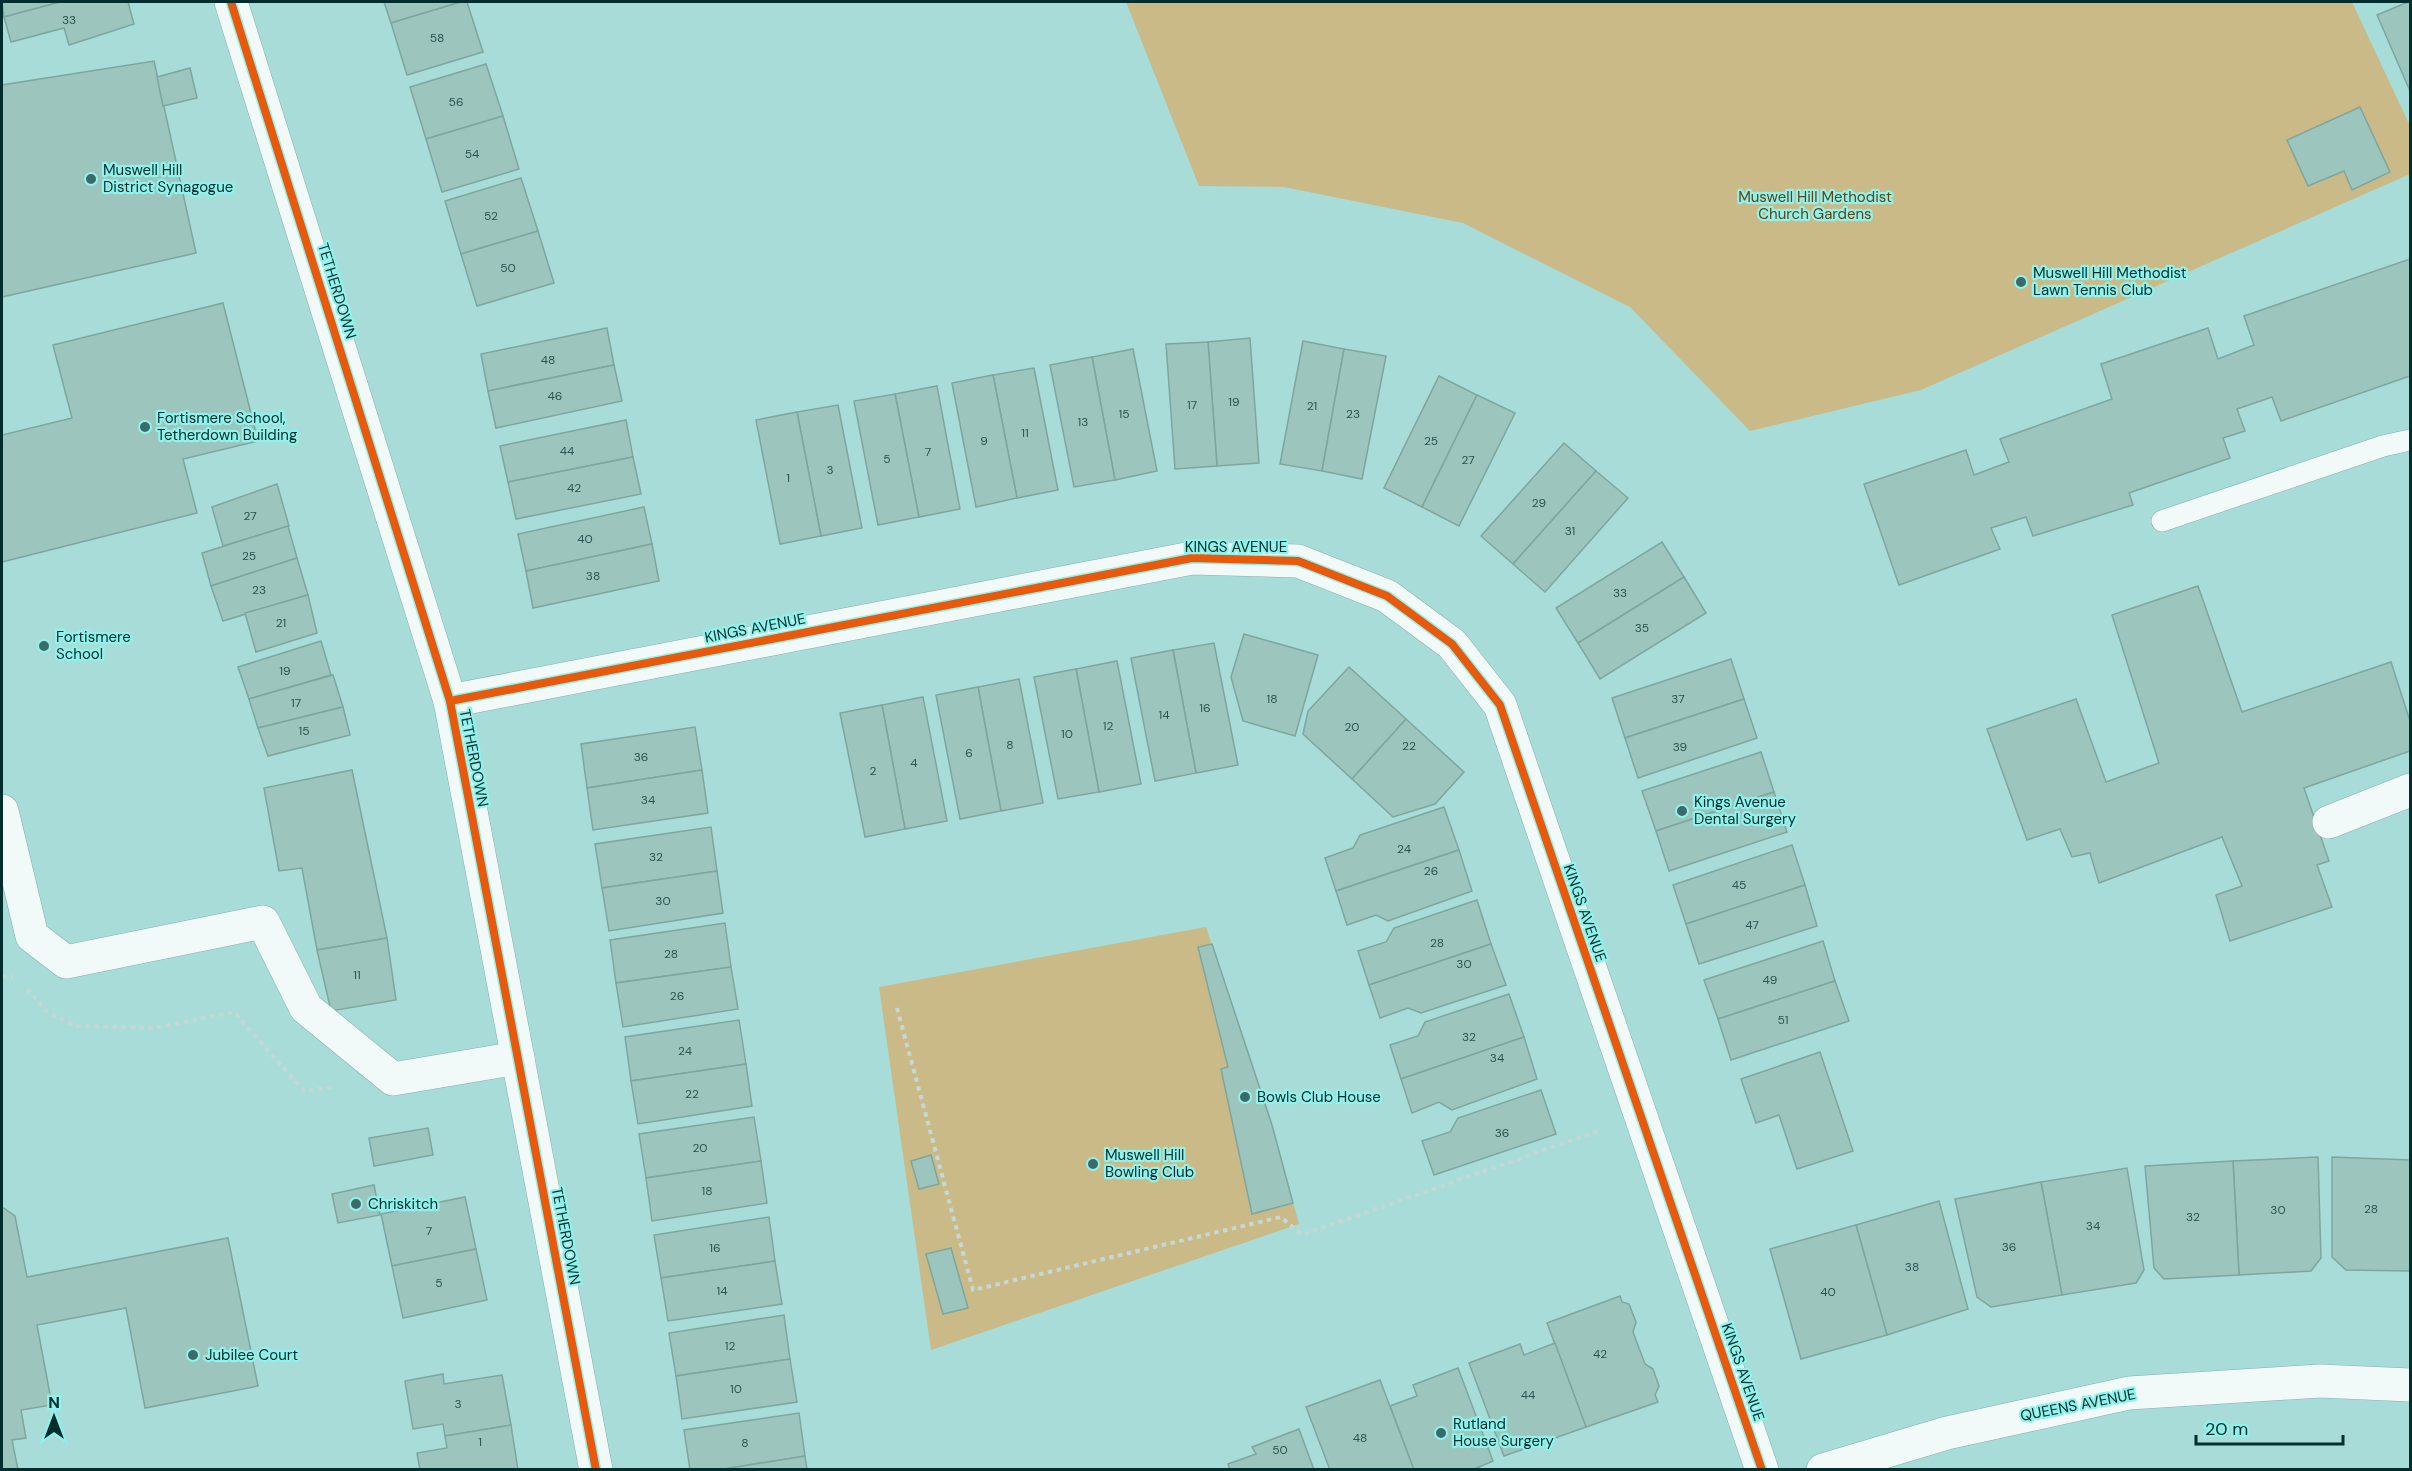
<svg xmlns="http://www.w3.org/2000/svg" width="2412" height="1471" font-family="'DM Sans',sans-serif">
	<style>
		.green { fill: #caba87 }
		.building { fill: #9cc5bd; stroke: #7da69f; stroke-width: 1.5 }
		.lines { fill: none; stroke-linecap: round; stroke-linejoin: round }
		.lane-casing { stroke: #85b0ad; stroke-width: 22 }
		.street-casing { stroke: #85b0ad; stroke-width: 34 }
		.secondary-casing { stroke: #85b0ad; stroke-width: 34 }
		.path { stroke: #c6d8d6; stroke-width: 4; stroke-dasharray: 4.5 4.5; stroke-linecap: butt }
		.lane { stroke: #f2faf9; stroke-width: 21 }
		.street { stroke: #f2faf9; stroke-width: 33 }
		.secondary { stroke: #f2faf9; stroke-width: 33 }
		.cycleway-casing { stroke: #91f2ec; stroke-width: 11 }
		.cycleway { stroke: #e8590c; stroke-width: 8 }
		.poi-dot { fill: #3b6b68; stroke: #91f2ec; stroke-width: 2 }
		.labels { text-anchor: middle; stroke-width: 4.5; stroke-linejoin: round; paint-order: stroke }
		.number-label { font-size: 12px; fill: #285451 }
		.poi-label { font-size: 15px; fill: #012e2c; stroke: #91f2ec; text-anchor: start }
		.park-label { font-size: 15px; fill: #654110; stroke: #91f2ec }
		.street-label { font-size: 15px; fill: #012e2c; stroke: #91f2ec }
	</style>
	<rect width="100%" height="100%" fill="#a7dcd8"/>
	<g class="green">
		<path d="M 1126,2 L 2352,2 L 2410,126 L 2410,174 L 1921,390 L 1750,431 L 1630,307 L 1463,223 L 1284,187 L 1199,186 Z"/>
		<path d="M 1206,927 L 1272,1125 L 1299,1224 L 931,1350 L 879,987 Z"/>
	</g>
	<g class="building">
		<path d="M 2,2 L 60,2 L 4,17 Z"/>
		<path d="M 60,2 L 128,2 L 134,24 L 69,45 L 64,28 L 11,42 L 4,17 Z"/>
		<path d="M 384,2 L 461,2 L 391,23 Z"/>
		<path d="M 461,2 L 467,2 L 483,52 L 407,75 L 391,23 Z"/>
		<path d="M 2408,2 L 2410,2 L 2410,91 L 2377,15 Z"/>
		<path d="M 154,61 L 196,253 L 2,297 L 2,85 Z"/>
		<path d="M 486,64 L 503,116 L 426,139 L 410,87 Z"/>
		<path d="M 190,68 L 197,98 L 163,106 L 157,77 Z"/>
		<path d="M 2360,107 L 2390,172 L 2352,190 L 2344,171 L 2308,186 L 2287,140 Z"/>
		<path d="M 503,116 L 519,169 L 442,192 L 426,139 Z"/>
		<path d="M 521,178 L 538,231 L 461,254 L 445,201 Z"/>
		<path d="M 538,231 L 554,283 L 477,306 L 461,254 Z"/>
		<path d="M 2410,259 L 2410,376 L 2281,421 L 2272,397 L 2237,409 L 2245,431 L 2223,438 L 2230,458 L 2129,493 L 2133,505 L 2033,536 L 2026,517 L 1991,528 L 2000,549 L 1899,585 L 1864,484 L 1966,450 L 1974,475 L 2009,462 L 2000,439 L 2112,399 L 2101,364 L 2208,328 L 2218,359 L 2254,345 L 2244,316 Z"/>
		<path d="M 223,303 L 258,441 L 183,459 L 197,513 L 2,562 L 2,435 L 72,418 L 53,345 Z"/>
		<path d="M 607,328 L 614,365 L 488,391 L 481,354 Z"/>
		<path d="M 1250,338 L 1259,463 L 1217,466 L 1208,342 Z"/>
		<path d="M 1303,341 L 1344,349 L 1322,471 L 1280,464 Z"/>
		<path d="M 1208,342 L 1217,466 L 1175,469 L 1166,344 Z"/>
		<path d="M 1133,349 L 1157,471 L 1115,480 L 1092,357 Z"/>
		<path d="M 1344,349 L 1386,356 L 1362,479 L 1322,471 Z"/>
		<path d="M 1092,357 L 1115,480 L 1074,487 L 1050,365 Z"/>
		<path d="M 614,365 L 622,401 L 496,428 L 488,391 Z"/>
		<path d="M 1034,368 L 1058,490 L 1017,498 L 993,375 Z"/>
		<path d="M 993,375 L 1017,498 L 976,507 L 952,383 Z"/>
		<path d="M 1439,376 L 1477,395 L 1422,507 L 1384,488 Z"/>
		<path d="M 937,386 L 960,509 L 919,517 L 895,394 Z"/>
		<path d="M 895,394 L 919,517 L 878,525 L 854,401 Z"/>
		<path d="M 1477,395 L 1515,413 L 1459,526 L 1422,507 Z"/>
		<path d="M 838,405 L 862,528 L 821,536 L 797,412 Z"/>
		<path d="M 797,412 L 821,536 L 780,544 L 756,420 Z"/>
		<path d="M 626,420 L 633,457 L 508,482 L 500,446 Z"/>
		<path d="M 1564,443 L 1596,471 L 1513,564 L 1481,536 Z"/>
		<path d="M 633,457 L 641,494 L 516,519 L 508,482 Z"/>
		<path d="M 1596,471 L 1628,498 L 1545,592 L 1513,564 Z"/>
		<path d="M 277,484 L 289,526 L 223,546 L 212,507 Z"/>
		<path d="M 644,507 L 652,544 L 526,571 L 518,534 Z"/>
		<path d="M 288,526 L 297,558 L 211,586 L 202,553 Z"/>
		<path d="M 1662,542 L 1684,577 L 1578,643 L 1556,608 Z"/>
		<path d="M 652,544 L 659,581 L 533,608 L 526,571 Z"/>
		<path d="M 297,558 L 308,595 L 223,621 L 211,586 Z"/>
		<path d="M 1684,577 L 1706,613 L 1600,679 L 1578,643 Z"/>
		<path d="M 2198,586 L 2242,712 L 2391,662 L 2410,721 L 2410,751 L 2304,788 L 2329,861 L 2317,865 L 2332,907 L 2230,941 L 2216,895 L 2242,886 L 2222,837 L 2099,883 L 2090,853 L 2072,857 L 2060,829 L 2027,840 L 1987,729 L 2076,699 L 2106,782 L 2159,763 L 2112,615 Z"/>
		<path d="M 308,595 L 317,633 L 256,652 L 245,613 Z"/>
		<path d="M 1244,634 L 1318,655 L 1295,736 L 1243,721 L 1231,677 Z"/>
		<path d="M 321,641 L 331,675 L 249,699 L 238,667 Z"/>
		<path d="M 1214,643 L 1238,765 L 1196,773 L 1173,650 Z"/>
		<path d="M 1173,650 L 1196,773 L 1155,781 L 1131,658 Z"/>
		<path d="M 1731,659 L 1744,699 L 1625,738 L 1612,698 Z"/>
		<path d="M 1117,661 L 1141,784 L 1099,792 L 1076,669 Z"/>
		<path d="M 1349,667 L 1406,719 L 1352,779 L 1303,734 L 1308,711 Z"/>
		<path d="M 1076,669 L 1099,792 L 1058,799 L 1034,677 Z"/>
		<path d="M 333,675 L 343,707 L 258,728 L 249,699 Z"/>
		<path d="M 1019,679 L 1043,803 L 1001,811 L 978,687 Z"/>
		<path d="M 978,687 L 1001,811 L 960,819 L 936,695 Z"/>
		<path d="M 923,697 L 947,821 L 905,829 L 882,705 Z"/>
		<path d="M 1744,699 L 1757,738 L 1638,778 L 1625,738 Z"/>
		<path d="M 882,705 L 905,829 L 865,837 L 840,713 Z"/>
		<path d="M 343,707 L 350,735 L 268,756 L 258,728 Z"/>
		<path d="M 1406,719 L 1464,772 L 1435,804 L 1393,817 L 1352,779 Z"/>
		<path d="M 695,727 L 702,770 L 587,788 L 581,744 Z"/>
		<path d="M 1761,752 L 1774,792 L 1656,831 L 1642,791 Z"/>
		<path d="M 352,770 L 387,938 L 317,950 L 302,868 L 279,871 L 264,788 Z"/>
		<path d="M 702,770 L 708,813 L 593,830 L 587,788 Z"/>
		<path d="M 1774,792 L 1787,832 L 1669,871 L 1656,831 Z"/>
		<path d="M 1444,807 L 1459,850 L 1336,891 L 1325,858 L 1353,848 L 1360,835 Z"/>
		<path d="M 711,827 L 717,871 L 602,888 L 595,844 Z"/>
		<path d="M 1792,845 L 1805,885 L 1686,924 L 1673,885 Z"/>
		<path d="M 1459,850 L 1472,891 L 1388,921 L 1376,915 L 1347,925 L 1336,891 Z"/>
		<path d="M 717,871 L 723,913 L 609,931 L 602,888 Z"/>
		<path d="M 1805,885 L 1817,926 L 1699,964 L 1686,924 Z"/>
		<path d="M 1477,900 L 1491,944 L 1369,985 L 1358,951 L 1386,942 L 1394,928 Z"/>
		<path d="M 725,923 L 731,967 L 616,983 L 610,940 Z"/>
		<path d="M 387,938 L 396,1000 L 331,1011 L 317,950 Z"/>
		<path d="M 1823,941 L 1835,981 L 1718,1019 L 1704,980 Z"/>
		<path d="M 1212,944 L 1272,1125 L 1293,1203 L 1252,1214 L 1221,1069 L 1228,1067 L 1198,947 Z"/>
		<path d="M 1491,944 L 1506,985 L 1421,1013 L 1408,1008 L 1380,1018 L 1369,985 Z"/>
		<path d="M 731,967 L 738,1009 L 623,1027 L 616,983 Z"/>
		<path d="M 1835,981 L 1849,1021 L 1731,1060 L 1718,1019 Z"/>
		<path d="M 1509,994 L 1524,1037 L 1401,1079 L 1390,1045 L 1418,1036 L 1425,1022 Z"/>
		<path d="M 739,1020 L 746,1064 L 631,1081 L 625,1037 Z"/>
		<path d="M 1524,1037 L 1537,1079 L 1452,1110 L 1439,1102 L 1412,1113 L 1401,1079 Z"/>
		<path d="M 1820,1052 L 1853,1151 L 1797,1169 L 1779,1115 L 1756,1123 L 1741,1079 Z"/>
		<path d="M 746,1064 L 752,1106 L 638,1124 L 631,1081 Z"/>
		<path d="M 1541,1090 L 1556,1134 L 1434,1175 L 1422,1141 L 1450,1132 L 1458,1118 Z"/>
		<path d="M 754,1117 L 761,1161 L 646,1178 L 639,1134 Z"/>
		<path d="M 428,1128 L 433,1155 L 374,1166 L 369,1138 Z"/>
		<path d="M 931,1155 L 939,1184 L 919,1189 L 911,1161 Z"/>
		<path d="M 2318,1157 L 2321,1258 L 2311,1271 L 2239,1275 L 2233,1161 Z"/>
		<path d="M 2332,1157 L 2410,1160 L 2410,1271 L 2346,1270 L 2332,1257 Z"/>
		<path d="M 761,1161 L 767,1203 L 652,1221 L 646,1178 Z"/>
		<path d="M 2233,1161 L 2239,1275 L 2164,1279 L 2154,1268 L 2145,1166 Z"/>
		<path d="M 2127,1168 L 2144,1270 L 2136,1283 L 2062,1295 L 2041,1182 Z"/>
		<path d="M 2041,1182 L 2062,1295 L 1991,1307 L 1977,1297 L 1955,1199 Z"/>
		<path d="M 374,1185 L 380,1215 L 338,1223 L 332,1194 Z"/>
		<path d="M 465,1197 L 476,1249 L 392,1266 L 381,1214 Z"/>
		<path d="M 1939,1201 L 1968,1309 L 1887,1335 L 1856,1225 Z"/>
		<path d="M 2,1207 L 15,1216 L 27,1277 L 228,1238 L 258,1386 L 145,1408 L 126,1308 L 37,1325 L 52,1405 L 21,1410 L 26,1438 L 12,1440 L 18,1470 L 2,1470 Z"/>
		<path d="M 769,1217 L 775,1261 L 661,1278 L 654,1235 Z"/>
		<path d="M 1856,1225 L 1887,1335 L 1801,1359 L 1770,1249 Z"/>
		<path d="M 951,1248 L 968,1308 L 943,1314 L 926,1254 Z"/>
		<path d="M 476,1249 L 487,1300 L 403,1318 L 392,1266 Z"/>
		<path d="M 775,1261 L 782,1304 L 668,1321 L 661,1278 Z"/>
		<path d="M 1620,1296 L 1622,1302 L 1629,1304 L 1636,1322 L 1633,1332 L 1645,1364 L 1653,1369 L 1659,1386 L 1655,1395 L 1658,1402 L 1586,1427 L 1547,1323 Z"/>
		<path d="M 784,1315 L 790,1359 L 676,1376 L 669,1333 Z"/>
		<path d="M 1555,1343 L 1586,1427 L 1504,1456 L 1469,1363 L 1520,1344 L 1524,1355 Z"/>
		<path d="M 790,1359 L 797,1402 L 682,1419 L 676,1376 Z"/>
		<path d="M 1458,1368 L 1493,1461 L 1472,1470 L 1414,1470 L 1390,1406 L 1417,1396 L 1413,1385 Z"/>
		<path d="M 443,1374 L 444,1384 L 502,1375 L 511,1425 L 445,1436 L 443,1424 L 413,1429 L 405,1381 Z"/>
		<path d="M 1380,1380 L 1414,1470 L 1330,1470 L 1306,1407 Z"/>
		<path d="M 799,1413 L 805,1456 L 718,1470 L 690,1470 L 684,1430 Z"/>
		<path d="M 511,1425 L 518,1470 L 420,1470 L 417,1453 L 447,1448 L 445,1436 Z"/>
		<path d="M 1299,1429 L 1314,1470 L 1230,1470 L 1228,1464 L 1256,1454 L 1252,1447 Z"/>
		<path d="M 805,1456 L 807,1470 L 718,1470 Z"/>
	</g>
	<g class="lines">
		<defs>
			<path id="lane" d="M 2162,521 L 2383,446 L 2410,440"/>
			<g id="street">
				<path d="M 450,701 L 1192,558 L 1298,561 L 1387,596 L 1452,644 L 1500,705 L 1762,1470"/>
				<path d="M 2,811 L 32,936 L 66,962 L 263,922 L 306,1008 L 393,1079 L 518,1058"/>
				<path d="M 2329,822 L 2410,790"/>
				<path d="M 1823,1470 L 1947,1433 L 2129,1393 L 2320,1381 L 2410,1385"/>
			</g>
			<path id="secondary" d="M 231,2 L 450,701 L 596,1470"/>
		</defs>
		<use href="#lane" class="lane-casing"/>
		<use href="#street" class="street-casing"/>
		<use href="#secondary" class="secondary-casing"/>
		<g class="path">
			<path d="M 2,976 L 13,977"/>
			<path d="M 27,989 L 46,1011 L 76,1026 L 155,1028 L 234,1012 L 304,1091 L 334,1087"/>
			<path d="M 897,1008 L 973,1290 L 1281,1217 L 1302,1235 L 1601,1130"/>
		</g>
		<use href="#lane" class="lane"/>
		<use href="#street" class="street"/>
		<use href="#secondary" class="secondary"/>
		<defs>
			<g id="cycleway">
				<path d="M 231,2 L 450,701 L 596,1470"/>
				<path d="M 450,701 L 1192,558 L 1298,561 L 1387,596 L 1452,644 L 1500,705 L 1762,1470"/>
			</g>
		</defs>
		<use href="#cycleway" class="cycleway-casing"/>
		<use href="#cycleway" class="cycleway"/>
	</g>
	<g class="poi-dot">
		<circle cx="91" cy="179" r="6"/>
		<circle cx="2021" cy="282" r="6"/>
		<circle cx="145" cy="427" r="6"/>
		<circle cx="44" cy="646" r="6"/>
		<circle cx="1682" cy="811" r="6"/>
		<circle cx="1245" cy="1097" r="6"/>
		<circle cx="1093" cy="1164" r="6"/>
		<circle cx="356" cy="1204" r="6"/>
		<circle cx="193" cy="1355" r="6"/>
		<circle cx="1441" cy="1433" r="6"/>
	</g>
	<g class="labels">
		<g class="number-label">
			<text x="69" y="24">33</text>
			<text x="437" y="42">58</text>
			<text x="456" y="106">56</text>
			<text x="472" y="158">54</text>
			<text x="491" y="220">52</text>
			<text x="508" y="272">50</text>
			<text x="548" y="364">48</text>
			<text x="555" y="400">46</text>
			<text x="1234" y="406">19</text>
			<text x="1192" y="409">17</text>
			<text x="1312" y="410">21</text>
			<text x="1124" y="418">15</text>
			<text x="1353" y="418">23</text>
			<text x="1083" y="426">13</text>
			<text x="1025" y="437">11</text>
			<text x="984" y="445">9</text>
			<text x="1431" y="445">25</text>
			<text x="567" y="455">44</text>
			<text x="928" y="456">7</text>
			<text x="887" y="463">5</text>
			<text x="1468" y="464">27</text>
			<text x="830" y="474">3</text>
			<text x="788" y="482">1</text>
			<text x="574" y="492">42</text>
			<text x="1539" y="507">29</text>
			<text x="250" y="520">27</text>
			<text x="1570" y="535">31</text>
			<text x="585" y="543">40</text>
			<text x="249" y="560">25</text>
			<text x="593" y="580">38</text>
			<text x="259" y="594">23</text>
			<text x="1620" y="597">33</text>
			<text x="281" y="627">21</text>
			<text x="1642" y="632">35</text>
			<text x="285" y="675">19</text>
			<text x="1272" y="703">18</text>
			<text x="1678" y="703">37</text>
			<text x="296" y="707">17</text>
			<text x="1205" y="712">16</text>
			<text x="1164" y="719">14</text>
			<text x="1108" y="730">12</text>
			<text x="1352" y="731">20</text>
			<text x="304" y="735">15</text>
			<text x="1067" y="738">10</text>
			<text x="1010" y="749">8</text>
			<text x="1409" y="750">22</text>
			<text x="1680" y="751">39</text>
			<text x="969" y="757">6</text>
			<text x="641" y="761">36</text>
			<text x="914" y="767">4</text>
			<text x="873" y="775">2</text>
			<text x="648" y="804">34</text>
			<text x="1404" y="853">24</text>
			<text x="656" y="861">32</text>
			<text x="1431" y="875">26</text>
			<text x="1739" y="889">45</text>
			<text x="663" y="905">30</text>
			<text x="1752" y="929">47</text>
			<text x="1437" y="947">28</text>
			<text x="671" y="958">28</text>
			<text x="1464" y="968">30</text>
			<text x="357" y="979">11</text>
			<text x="1770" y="984">49</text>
			<text x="677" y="1000">26</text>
			<text x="1783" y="1024">51</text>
			<text x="1469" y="1041">32</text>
			<text x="685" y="1055">24</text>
			<text x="1497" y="1062">34</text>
			<text x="692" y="1098">22</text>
			<text x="1502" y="1137">36</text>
			<text x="700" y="1152">20</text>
			<text x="707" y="1195">18</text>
			<text x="2371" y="1213">28</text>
			<text x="2278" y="1214">30</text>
			<text x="2193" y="1221">32</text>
			<text x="2093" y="1230">34</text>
			<text x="429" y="1235">7</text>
			<text x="2009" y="1251">36</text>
			<text x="715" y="1252">16</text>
			<text x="1912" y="1271">38</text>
			<text x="439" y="1287">5</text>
			<text x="722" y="1295">14</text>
			<text x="1828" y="1296">40</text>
			<text x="730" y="1350">12</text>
			<text x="1600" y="1358">42</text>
			<text x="736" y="1393">10</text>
			<text x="1528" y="1399">44</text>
			<text x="458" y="1408">3</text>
			<text x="1360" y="1442">48</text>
			<text x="480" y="1446">1</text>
			<text x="745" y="1447">8</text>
			<text x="1280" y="1454">50</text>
		</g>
		<g class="poi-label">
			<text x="103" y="175">Muswell Hill<tspan x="103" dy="17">District Synagogue</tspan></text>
			<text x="2033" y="278">Muswell Hill Methodist<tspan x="2033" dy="17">Lawn Tennis Club</tspan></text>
			<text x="157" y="423">Fortismere School,<tspan x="157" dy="17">Tetherdown Building</tspan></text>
			<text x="56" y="642">Fortismere<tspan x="56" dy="17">School</tspan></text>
			<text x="1694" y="807">Kings Avenue<tspan x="1694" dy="17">Dental Surgery</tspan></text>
			<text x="1257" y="1102">Bowls Club House</text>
			<text x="1105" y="1160">Muswell Hill<tspan x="1105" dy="17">Bowling Club</tspan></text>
			<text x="368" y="1209">Chriskitch</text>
			<text x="205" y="1360">Jubilee Court</text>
			<text x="1453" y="1429">Rutland<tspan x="1453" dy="17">House Surgery</tspan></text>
		</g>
		<g class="park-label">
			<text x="1815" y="202">Muswell Hill Methodist<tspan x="1815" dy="17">Church Gardens</tspan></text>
		</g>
		<g class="street-label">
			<text transform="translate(337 291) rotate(73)" y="5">TETHERDOWN</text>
			<text x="1236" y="552">KINGS AVENUE</text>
			<text transform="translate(755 628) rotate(-11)" y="5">KINGS AVENUE</text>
			<text transform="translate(474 758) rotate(79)" y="5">TETHERDOWN</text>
			<text transform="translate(1585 913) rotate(71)" y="5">KINGS AVENUE</text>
			<text transform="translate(566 1236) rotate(79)" y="5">TETHERDOWN</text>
			<text transform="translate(1743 1372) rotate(71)" y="5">KINGS AVENUE</text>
			<text transform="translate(2078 1405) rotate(-11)" y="5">QUEENS AVENUE</text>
		</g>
	</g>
	<rect width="2412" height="1471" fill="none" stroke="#012e2c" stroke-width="6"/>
	<g transform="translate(54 1417)" stroke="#91f2ec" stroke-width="4.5" paint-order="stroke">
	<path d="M0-4.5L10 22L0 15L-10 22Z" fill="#012e2c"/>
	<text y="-9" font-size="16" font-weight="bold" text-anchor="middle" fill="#012e2c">N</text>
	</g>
	<path d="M2196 1435v9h147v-9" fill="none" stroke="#012e2c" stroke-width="3"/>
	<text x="2205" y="1435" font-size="18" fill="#012e2c" stroke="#91f2ec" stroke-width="4.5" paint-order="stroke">20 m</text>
</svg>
